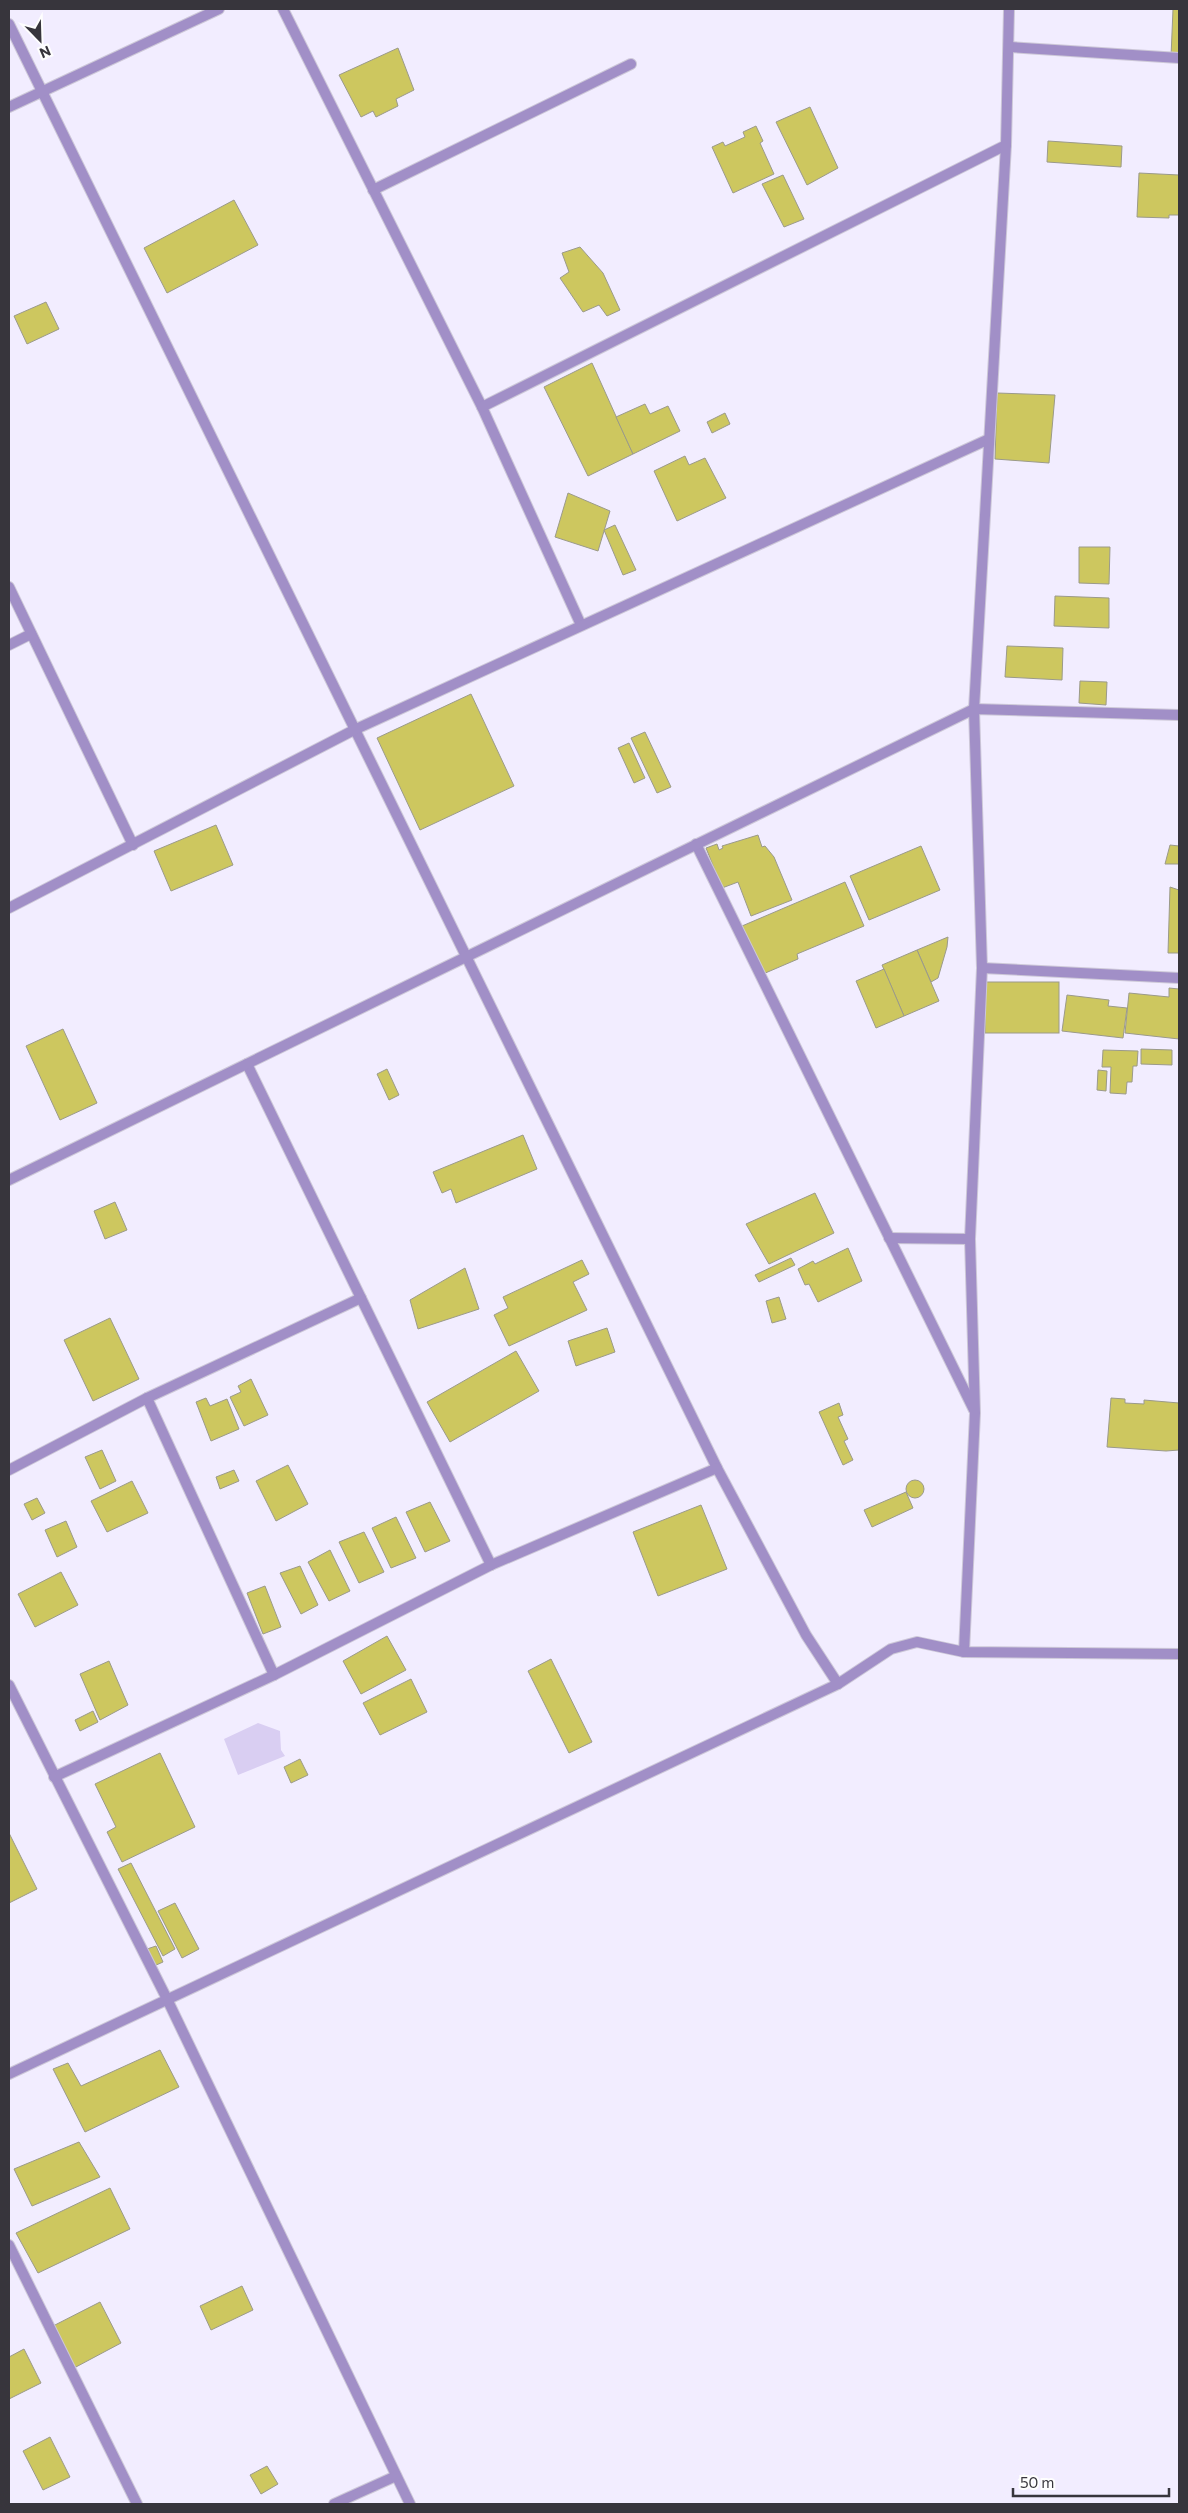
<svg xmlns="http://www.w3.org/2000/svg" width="1188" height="2513" font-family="Commissioner,sans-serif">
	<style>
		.water { fill: #d9cef2 }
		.building { fill: #cdc75f; stroke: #9b9a8a }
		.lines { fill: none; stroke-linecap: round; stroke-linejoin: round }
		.minor-casing { stroke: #cdc8d8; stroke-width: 12 }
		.minor { stroke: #a18fc7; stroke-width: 10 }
	</style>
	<rect width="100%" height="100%" fill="#f2edff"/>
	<path class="water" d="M 258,1723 L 280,1731 L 281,1750 L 285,1756 L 238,1775 L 224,1739 Z"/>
	<g class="building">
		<path d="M 1173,9 L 1179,9 L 1179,57 L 1171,57 Z"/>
		<path d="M 398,48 L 414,90 L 396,99 L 398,106 L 376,117 L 373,111 L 361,117 L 339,75 Z"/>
		<path d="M 810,107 L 838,168 L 807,185 L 776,122 Z"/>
		<path d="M 756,126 L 763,141 L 760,143 L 774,174 L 733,193 L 712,147 L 723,142 L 725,146 L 745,137 L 743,132 Z"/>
		<path d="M 1048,141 L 1122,146 L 1121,167 L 1047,162 Z"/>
		<path d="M 1139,173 L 1179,175 L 1179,215 L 1169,215 L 1169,218 L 1137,217 Z"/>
		<path d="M 783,175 L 804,219 L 784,227 L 762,184 Z"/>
		<path d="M 234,200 L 258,245 L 167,293 L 144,248 Z"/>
		<path d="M 580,247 L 603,273 L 620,310 L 607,316 L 599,305 L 583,312 L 560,278 L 569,272 L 562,253 Z"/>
		<path d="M 46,302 L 59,329 L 27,344 L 14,316 Z"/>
		<path d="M 592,363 L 633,454 L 588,476 L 544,387 Z"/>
		<path d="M 997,393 L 1055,395 L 1049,463 L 995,459 Z"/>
		<path d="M 645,404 L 650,414 L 668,406 L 680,431 L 633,454 L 616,417 Z"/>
		<path d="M 725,413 L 730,424 L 712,433 L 707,422 Z"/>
		<path d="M 685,456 L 689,465 L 705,458 L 726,498 L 677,521 L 654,471 Z"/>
		<path d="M 568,493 L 610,511 L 598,551 L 555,537 Z"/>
		<path d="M 615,525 L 636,570 L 623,575 L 604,530 Z"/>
		<path d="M 1079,547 L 1110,547 L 1109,584 L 1079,583 Z"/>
		<path d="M 1055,596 L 1109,598 L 1109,628 L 1054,626 Z"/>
		<path d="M 1007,646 L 1063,648 L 1062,680 L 1005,677 Z"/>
		<path d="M 1080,681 L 1107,682 L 1106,705 L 1079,703 Z"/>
		<path d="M 471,694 L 514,786 L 420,830 L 377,738 Z"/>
		<path d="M 645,732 L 671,787 L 657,793 L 631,738 Z"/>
		<path d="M 629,743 L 645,778 L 634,783 L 618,748 Z"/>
		<path d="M 216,825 L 233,865 L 171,891 L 154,851 Z"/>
		<path d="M 758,835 L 762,847 L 765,846 L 774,857 L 792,900 L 751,916 L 738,882 L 722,888 L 706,848 L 717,844 L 719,850 L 723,848 L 722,846 Z"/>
		<path d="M 1170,845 L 1179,846 L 1179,864 L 1165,864 Z"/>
		<path d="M 921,846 L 940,890 L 869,920 L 850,876 Z"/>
		<path d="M 845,882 L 864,926 L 797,954 L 798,959 L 763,974 L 742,926 Z"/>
		<path d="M 1170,887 L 1179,890 L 1179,953 L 1168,953 Z"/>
		<path d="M 948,937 L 947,947 L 938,978 L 931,982 L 917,950 Z"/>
		<path d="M 917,950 L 939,1001 L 904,1016 L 882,965 Z"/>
		<path d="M 884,969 L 904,1016 L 876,1028 L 856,981 Z"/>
		<rect x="985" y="982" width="74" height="51"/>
		<path d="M 1169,988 L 1179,989 L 1179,1039 L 1125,1033 L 1129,993 L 1169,997 Z"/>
		<path d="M 1067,995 L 1109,1000 L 1108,1006 L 1127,1008 L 1123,1038 L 1062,1031 Z"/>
		<path d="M 63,1029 L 97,1103 L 60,1120 L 26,1046 Z"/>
		<path d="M 1141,1049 L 1172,1050 L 1172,1065 L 1141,1064 Z"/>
		<path d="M 1103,1050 L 1138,1051 L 1137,1066 L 1133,1066 L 1132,1082 L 1127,1082 L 1126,1094 L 1110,1093 L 1111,1067 L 1102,1067 Z"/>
		<path d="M 387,1069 L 399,1095 L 389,1100 L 377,1074 Z"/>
		<path d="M 1098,1070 L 1107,1071 L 1106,1091 L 1097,1090 Z"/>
		<path d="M 523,1135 L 537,1169 L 456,1203 L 451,1189 L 442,1193 L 433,1172 Z"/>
		<path d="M 815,1193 L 834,1233 L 769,1264 L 746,1224 Z"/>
		<path d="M 115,1202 L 127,1230 L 105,1239 L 94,1211 Z"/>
		<path d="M 848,1248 L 862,1281 L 818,1302 L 809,1284 L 805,1285 L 798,1269 L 813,1261 L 815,1264 Z"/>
		<path d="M 791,1258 L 795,1265 L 759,1282 L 755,1275 Z"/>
		<path d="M 582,1260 L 589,1274 L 573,1282 L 587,1310 L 509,1346 L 494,1315 L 508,1308 L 503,1297 Z"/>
		<path d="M 465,1268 L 479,1309 L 418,1329 L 410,1300 Z"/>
		<path d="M 779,1297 L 786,1319 L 772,1323 L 766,1301 Z"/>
		<path d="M 110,1318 L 139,1379 L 93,1401 L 64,1340 Z"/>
		<path d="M 607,1328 L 615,1352 L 576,1366 L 568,1341 Z"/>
		<path d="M 516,1351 L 539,1391 L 450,1442 L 427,1402 Z"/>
		<path d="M 251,1379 L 268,1415 L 244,1426 L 230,1397 L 241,1392 L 238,1386 Z"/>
		<path d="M 206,1398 L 210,1406 L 227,1399 L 239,1429 L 211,1441 L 196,1402 Z"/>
		<path d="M 1111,1398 L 1125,1399 L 1125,1403 L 1144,1404 L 1144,1400 L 1179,1403 L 1179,1450 L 1166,1451 L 1107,1447 Z"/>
		<path d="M 839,1403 L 843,1415 L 838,1417 L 848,1439 L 844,1441 L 853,1460 L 843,1465 L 819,1412 Z"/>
		<path d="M 102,1450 L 116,1481 L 100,1489 L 85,1457 Z"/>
		<path d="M 288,1465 L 308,1504 L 276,1521 L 256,1481 Z"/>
		<path d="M 234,1470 L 239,1481 L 220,1489 L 216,1477 Z"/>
		<circle cx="915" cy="1489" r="9"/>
		<path d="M 132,1481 L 148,1513 L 107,1532 L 91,1501 Z"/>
		<path d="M 906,1492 L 913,1508 L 872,1527 L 864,1510 Z"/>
		<path d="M 37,1498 L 45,1513 L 32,1520 L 24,1504 Z"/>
		<path d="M 430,1502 L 450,1541 L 425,1552 L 406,1512 Z"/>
		<path d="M 701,1505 L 727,1569 L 658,1596 L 633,1532 Z"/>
		<path d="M 396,1517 L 416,1558 L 391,1568 L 372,1528 Z"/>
		<path d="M 66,1521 L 77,1547 L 57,1557 L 45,1530 Z"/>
		<path d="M 364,1532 L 384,1572 L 359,1583 L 339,1542 Z"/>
		<path d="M 330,1550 L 350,1591 L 329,1601 L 308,1562 Z"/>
		<path d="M 300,1566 L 318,1605 L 301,1614 L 280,1573 Z"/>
		<path d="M 61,1572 L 78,1605 L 35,1627 L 18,1594 Z"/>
		<path d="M 265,1586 L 281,1627 L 263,1634 L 247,1593 Z"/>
		<path d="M 387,1636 L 406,1670 L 361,1694 L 343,1661 Z"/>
		<path d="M 551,1659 L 592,1742 L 569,1753 L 528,1671 Z"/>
		<path d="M 109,1661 L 128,1705 L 100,1720 L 80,1674 Z"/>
		<path d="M 411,1679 L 427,1712 L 380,1735 L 363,1703 Z"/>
		<path d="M 93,1711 L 98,1722 L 80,1731 L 75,1720 Z"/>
		<path d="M 160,1753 L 195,1827 L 122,1862 L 107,1832 L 116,1827 L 95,1784 Z"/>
		<path d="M 300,1759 L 308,1775 L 291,1783 L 284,1767 Z"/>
		<path d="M 9,1833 L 37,1889 L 9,1903 Z"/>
		<path d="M 131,1863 L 175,1949 L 163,1956 L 118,1869 Z"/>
		<path d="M 175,1903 L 199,1949 L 182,1958 L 158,1911 Z"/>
		<path d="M 156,1946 L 163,1962 L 154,1966 L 147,1949 Z"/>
		<path d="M 160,2050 L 179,2087 L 85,2132 L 53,2069 L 68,2063 L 81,2086 Z"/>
		<path d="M 79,2142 L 100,2177 L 32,2206 L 14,2169 Z"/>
		<path d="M 110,2188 L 130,2229 L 38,2273 L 16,2233 Z"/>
		<path d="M 242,2286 L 253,2310 L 211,2330 L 200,2306 Z"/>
		<path d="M 100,2302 L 121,2343 L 74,2368 L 53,2326 Z"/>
		<path d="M 24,2349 L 41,2383 L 9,2399 L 9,2357 Z"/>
		<path d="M 50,2437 L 70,2477 L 43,2490 L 23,2451 Z"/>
		<path d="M 267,2466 L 278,2484 L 261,2494 L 250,2475 Z"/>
	</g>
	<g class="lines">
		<defs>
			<g id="minor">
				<path d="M 283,9 L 482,407 L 581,625"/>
				<path d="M 9,24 L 717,1468 L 806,1635 L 838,1684"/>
				<path d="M 1010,47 L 1179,58"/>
				<path d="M 9,107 L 219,9"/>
				<path d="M 373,190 L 631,64"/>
				<path d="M 482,407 L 1006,145"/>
				<path d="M 9,587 L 133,845"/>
				<path d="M 9,645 L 31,634"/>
				<path d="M 696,844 L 974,1410"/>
				<path d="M 9,908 L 354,730 L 989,439"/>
				<path d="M 982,968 L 1179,978"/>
				<path d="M 247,1064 L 491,1565"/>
				<path d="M 9,1180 L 974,709 L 1179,715"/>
				<path d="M 889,1238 L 970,1239"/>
				<path d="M 147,1398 L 274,1675"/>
				<path d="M 9,1470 L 147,1398 L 361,1298"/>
				<path d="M 964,1652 L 975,1413 L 970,1239 L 982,968 L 974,709 L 1006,145 L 1009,9"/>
				<path d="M 9,1685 L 167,1999 L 410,2504"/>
				<path d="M 54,1777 L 274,1675 L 491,1565 L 717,1468"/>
				<path d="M 9,2074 L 838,1684 L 891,1649 L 917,1642 L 964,1652 L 1179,1654"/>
				<path d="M 9,2245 L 137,2504"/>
				<path d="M 334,2504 L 396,2476"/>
			</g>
		</defs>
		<use href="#minor" class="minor-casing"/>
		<use href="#minor" class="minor"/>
	</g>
	<rect width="1188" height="2513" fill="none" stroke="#37353c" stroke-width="20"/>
	<g transform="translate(40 40) rotate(157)" stroke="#fefefe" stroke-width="4" paint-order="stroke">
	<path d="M0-4L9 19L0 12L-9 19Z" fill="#37353c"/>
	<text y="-8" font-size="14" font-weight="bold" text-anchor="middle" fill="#37353c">N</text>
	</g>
	<path d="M1013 2488v8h156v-8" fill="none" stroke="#37353c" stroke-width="2.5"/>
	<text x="1020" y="2488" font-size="15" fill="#37353c" stroke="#fefefe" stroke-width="4" paint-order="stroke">50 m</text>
</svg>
